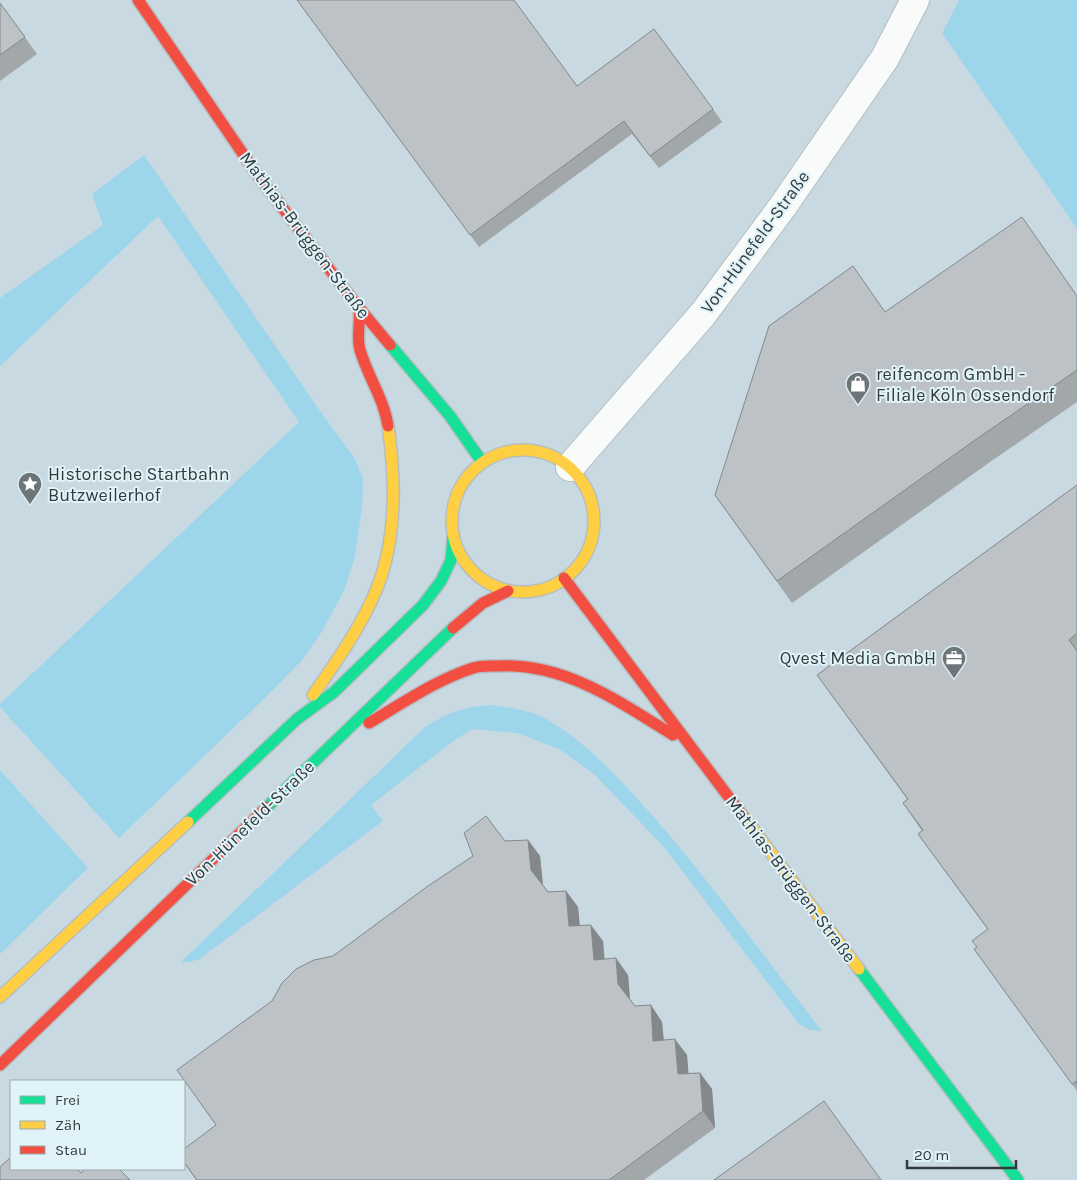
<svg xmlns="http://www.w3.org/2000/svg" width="1077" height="1180" font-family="Karla,sans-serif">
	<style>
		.built { fill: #c8d9e1; fill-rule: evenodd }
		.green { fill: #9dd6ea }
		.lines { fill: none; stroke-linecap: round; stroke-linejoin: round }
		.street-casing { stroke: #b6bec1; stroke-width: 30 }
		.fast-casing { stroke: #b6bec1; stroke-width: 14 }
		.slow-casing { stroke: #b6bec1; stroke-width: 14 }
		.jam-casing { stroke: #b6bec1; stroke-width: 14 }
		.street { stroke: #f9fbfb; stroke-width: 28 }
		.fast { stroke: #16e098; stroke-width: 11 }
		.slow { stroke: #ffcf43; stroke-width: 11 }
		.jam { stroke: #f24e42; stroke-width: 11 }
		.wall { fill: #a2a7aa }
		.shaded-wall { fill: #84888b }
		.building { fill: #bcc2c6; stroke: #84888b }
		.labels { text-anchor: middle; stroke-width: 4; stroke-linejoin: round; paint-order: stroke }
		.street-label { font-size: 18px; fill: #333a3d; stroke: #e0f3f9 }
		.poi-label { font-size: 18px; fill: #333a3d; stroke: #e0f3f9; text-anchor: start }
	</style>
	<rect width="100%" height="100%" fill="#d9e2e6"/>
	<path class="built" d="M 0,0 L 959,0 L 942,33 L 1077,229 L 1077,1180 L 0,1180 ZM 11,1081 L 184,1081 L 184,1169 L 11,1169 Z"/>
	<g class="green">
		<path d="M 959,0 L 1077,0 L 1077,229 L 942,33 Z"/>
		<path d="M 144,155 L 318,408 L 355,459 L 363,479 L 362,508 L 355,556 L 344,591 L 321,633 L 303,659 L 271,692 L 119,838 L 0,707 L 0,704 L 299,422 L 158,216 L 0,366 L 0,298 L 103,225 L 92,194 Z"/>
		<path d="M 492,705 C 510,708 530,710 546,719 C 586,741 623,783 653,816 C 713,885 766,959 822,1031 L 810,1030 L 799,1024 L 664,847 L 594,774 L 559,749 L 517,733 L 472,729 L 452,742 L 371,805 L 383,821 L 198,960 L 180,963 L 425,727 C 451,712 460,707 492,705 Z"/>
		<path d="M 0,770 L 88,868 L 0,954 Z"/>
	</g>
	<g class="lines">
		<defs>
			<path id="street" d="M 570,467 L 703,314 L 783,206 L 885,58 L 915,0"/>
			<g id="fast">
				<path d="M 390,345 L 450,416 L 482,462"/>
				<path d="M 267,807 L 453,628"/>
				<path d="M 188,822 L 297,719 L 334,692 L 423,605 L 441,581 L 451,560 L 453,537"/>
				<path d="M 859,969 L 1018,1180"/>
			</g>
			<g id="slow">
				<circle cx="523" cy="521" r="71"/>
				<path d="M 313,695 C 336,662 359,630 375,593 C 397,542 396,481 388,426"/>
				<path d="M 743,816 L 859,969"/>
				<path d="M 0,997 L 188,822"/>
			</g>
			<g id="jam">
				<path d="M 138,0 L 256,173 L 359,308 L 390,345"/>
				<path d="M 359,308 C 361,322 356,336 360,350 C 368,377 384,399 388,426"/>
				<path d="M 564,578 L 743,816"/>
				<path d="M 453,628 L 483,603 L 508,591"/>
				<path d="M 369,723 C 403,703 436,680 473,668 C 481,665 491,666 499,666 C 565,663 620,702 673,735"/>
				<path d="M 0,1065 L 267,807"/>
			</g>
		</defs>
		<use href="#street" class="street-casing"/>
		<use href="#fast" class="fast-casing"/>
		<use href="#slow" class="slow-casing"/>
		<use href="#jam" class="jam-casing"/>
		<use href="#street" class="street"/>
		<use href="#fast" class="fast"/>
		<use href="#slow" class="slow"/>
		<use href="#jam" class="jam"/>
	</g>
	<g class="wall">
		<path d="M 297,0 L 577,86 L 713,109 L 722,122 L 659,168 L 632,134 L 479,247 Z"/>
		<path d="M 0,3 L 37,54 L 0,81 Z"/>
		<path d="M 1077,296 L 1077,402 L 990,462 L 792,603 L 715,495 L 885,312 Z"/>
		<path d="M 1077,485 L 1077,1091 L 974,949 L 977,947 L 988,930 L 918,834 L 922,831 L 903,803 L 907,799 L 817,675 Z"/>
		<path d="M 528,840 L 540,856 L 543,885 L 548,892 L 566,891 L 578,907 L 580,925 L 603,941 L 604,959 L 628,975 L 630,999 L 635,1006 L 651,1005 L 662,1022 L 664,1040 L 687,1055 L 688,1073 L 700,1073 L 712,1089 L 715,1128 L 644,1180 L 196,1180 L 184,1163 L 216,1125 L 333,956 Z"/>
	</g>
	<g class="shaded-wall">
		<path d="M 528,840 L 540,856 L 543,886 L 531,870 Z"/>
		<path d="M 566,891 L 578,907 L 581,943 L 569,926 Z"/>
		<path d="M 591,925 L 603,941 L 606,976 L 594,960 Z"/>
		<path d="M 616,958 L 628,975 L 630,1000 L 618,984 Z"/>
		<path d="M 651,1005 L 662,1022 L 665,1058 L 653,1041 Z"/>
		<path d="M 675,1039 L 687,1055 L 690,1091 L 678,1074 Z"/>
		<path d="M 700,1073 L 712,1089 L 715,1128 L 703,1111 Z"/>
	</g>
	<g class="building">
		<path d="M 297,0 L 514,0 L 577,86 L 654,29 L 713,109 L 650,156 L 624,121 L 470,235 Z"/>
		<path d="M 0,3 L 25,37 L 0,55 Z"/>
		<path d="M 1022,217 L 1077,296 L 1077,370 L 975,440 L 777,581 L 715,495 L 769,326 L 853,266 L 885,312 Z"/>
		<path d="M 1077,485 L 1077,633 L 1069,640 L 1077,651 L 1077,1084 L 1076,1081 L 1072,1084 L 974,949 L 977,947 L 972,941 L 988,929 L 918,834 L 923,830 L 903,803 L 908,799 L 817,675 Z"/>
		<path d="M 486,816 L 505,841 L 528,840 L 531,870 L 548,892 L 566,891 L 569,926 L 591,925 L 594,960 L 616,958 L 618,984 L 635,1006 L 651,1005 L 653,1041 L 675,1039 L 678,1074 L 700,1073 L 703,1111 L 609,1180 L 197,1180 L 184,1162 L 184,1149 L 216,1125 L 177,1070 L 272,1001 L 282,983 L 296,969 L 314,960 L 333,956 L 428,886 L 473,856 L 464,833 Z"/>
		<path d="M 824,1101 L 881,1180 L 714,1180 Z"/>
		<path d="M 11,1157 L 11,1169 L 77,1169 L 81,1173 L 85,1169 L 119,1169 L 130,1180 L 0,1180 L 0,1167 Z"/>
	</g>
	<defs>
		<symbol id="shop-pin" viewBox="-11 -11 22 30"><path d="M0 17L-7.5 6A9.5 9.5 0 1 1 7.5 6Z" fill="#6d7578" stroke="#e0f3f9"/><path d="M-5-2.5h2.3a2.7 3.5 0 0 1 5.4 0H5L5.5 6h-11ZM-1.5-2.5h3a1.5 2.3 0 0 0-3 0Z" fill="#fff"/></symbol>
		<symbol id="sight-pin" viewBox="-11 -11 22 30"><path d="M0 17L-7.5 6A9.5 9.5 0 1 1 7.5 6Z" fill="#6d7578" stroke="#e0f3f9"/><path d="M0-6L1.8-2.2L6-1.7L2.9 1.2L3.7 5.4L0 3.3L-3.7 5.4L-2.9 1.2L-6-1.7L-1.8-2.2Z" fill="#fff"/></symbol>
		<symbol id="office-pin" viewBox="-11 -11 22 30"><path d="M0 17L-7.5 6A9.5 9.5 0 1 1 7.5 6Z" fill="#6d7578" stroke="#e0f3f9"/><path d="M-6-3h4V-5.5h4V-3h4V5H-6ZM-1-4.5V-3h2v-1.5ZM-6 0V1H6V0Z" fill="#fff"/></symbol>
	</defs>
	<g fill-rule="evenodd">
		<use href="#shop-pin" x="844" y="370" width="28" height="38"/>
		<use href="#sight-pin" x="16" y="470" width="28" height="38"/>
		<use href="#office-pin" x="940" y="644" width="28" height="38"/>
	</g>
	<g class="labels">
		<g class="street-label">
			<text transform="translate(305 235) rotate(53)" y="6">Mathias-Brüggen-Straße</text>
			<text transform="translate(755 242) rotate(-54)" y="6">Von-Hünefeld-Straße</text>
			<text transform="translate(250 823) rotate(-44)" y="6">Von-Hünefeld-Straße</text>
			<text transform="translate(791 879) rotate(53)" y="6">Mathias-Brüggen-Straße</text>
		</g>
		<g class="poi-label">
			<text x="876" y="380">reifencom GmbH -<tspan x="876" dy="21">Filiale Köln Ossendorf</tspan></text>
			<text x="48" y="480">Historische Startbahn<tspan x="48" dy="21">Butzweilerhof</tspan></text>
			<text x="936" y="664" text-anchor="end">Qvest Media GmbH</text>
		</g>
	</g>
	<rect x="10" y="1080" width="175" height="90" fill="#e0f3f9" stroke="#9ba9ae"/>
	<rect x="20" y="1096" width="25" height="8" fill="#16e098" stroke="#9ba9ae"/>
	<text x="55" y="1105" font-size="15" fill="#333a3d">Frei</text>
	<rect x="20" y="1121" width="25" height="8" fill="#ffcf43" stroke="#9ba9ae"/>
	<text x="55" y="1130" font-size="15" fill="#333a3d">Zäh</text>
	<rect x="20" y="1146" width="25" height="8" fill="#f24e42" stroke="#9ba9ae"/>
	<text x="55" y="1155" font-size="15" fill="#333a3d">Stau</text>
	<path d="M907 1160v8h109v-8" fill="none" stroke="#333a3d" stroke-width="2.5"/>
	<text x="914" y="1160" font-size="15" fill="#333a3d" stroke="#e0f3f9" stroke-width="4" paint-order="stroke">20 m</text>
</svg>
